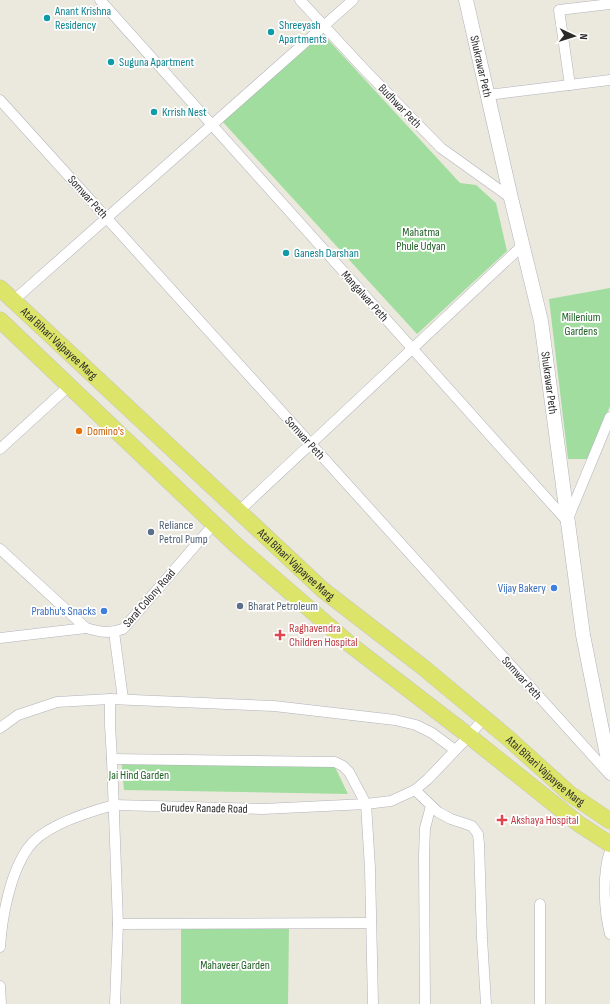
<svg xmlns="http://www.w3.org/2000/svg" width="610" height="1004" font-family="'Sofia Sans Condensed',sans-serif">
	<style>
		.green { fill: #a1dd9f }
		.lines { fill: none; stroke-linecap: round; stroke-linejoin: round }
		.street-casing { stroke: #b2b1bc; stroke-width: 11 }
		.secondary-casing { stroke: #b2b1bc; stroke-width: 15 }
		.primary-casing { stroke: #c8c8c8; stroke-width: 17 }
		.street { stroke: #fff; stroke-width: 10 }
		.secondary { stroke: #fff; stroke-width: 14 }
		.primary { stroke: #dce469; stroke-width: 16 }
		.culture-dot { fill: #0f9aa8; stroke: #fff; stroke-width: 1.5 }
		.food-dot { fill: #e8710a; stroke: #fff; stroke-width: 1.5 }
		.service-dot { fill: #5c6f8a; stroke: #fff; stroke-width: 1.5 }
		.shop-dot { fill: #3f7fe0; stroke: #fff; stroke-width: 1.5 }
		.health-dot { fill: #e0444e; stroke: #fff; stroke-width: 1.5 }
		.labels { text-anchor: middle; stroke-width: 3.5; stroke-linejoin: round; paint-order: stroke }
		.culture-label { font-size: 12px; fill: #0d838f; stroke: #fff; text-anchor: start }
		.street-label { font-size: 12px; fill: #2a2a2a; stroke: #fff }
		.park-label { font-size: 12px; fill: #216126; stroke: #fff }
		.food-label { font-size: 12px; fill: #c56008; stroke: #fff; text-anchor: start }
		.service-label { font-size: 12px; fill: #4e5e75; stroke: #fff; text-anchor: start }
		.shop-label { font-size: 12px; fill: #366cbe; stroke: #fff; text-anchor: end }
		.health-label { font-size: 12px; fill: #be3a42; stroke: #fff; text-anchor: start }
	</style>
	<rect width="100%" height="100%" fill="#ebe9dd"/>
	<g class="green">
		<path d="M 320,31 L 460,183 L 476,185 L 496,203 L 507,251 L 417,334 L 222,121 Z"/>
		<path d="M 610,288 L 610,406 L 588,459 L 568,459 L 549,299 Z"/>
		<path d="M 121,758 L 335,767 L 348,794 L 124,790 Z"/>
		<path d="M 181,927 L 289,927 L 288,1004 L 181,1004 Z"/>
	</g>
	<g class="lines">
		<defs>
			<g id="street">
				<path d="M 100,0 L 567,521 L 610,417"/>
				<path d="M 300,0 L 363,68 L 441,148 L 511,198"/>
				<path d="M 570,85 L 559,10 L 610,4"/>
				<path d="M 488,95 L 610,80"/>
				<path d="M 0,100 L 610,775"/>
				<path d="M 14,300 L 353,0"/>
				<path d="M 0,449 L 69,386"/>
				<path d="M 239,511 L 523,245"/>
				<path d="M 0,549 L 86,628 C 100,632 109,634 123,629 L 214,524"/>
				<path d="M 114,632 L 123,699"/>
				<path d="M 0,638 L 86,628"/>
				<path d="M 110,699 L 110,725 L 112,759 L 118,924 L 115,1004"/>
				<path d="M 0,728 L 18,715 L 57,702 L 110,699 L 274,706 L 395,720 L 416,725 L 432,733 L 455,750"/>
				<path d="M 112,759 L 335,762 L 343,766 L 349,772 L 366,804 L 370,868 L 373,1004"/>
				<path d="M 415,790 L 438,812 L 451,819 L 472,826 L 478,834 L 479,844 L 482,938 L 486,1004"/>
				<path d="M 610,851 C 602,874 604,911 610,934"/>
				<path d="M 540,904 L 540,1004"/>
				<path d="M 118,924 L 371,923"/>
				<path d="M 0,947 C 2,917 10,873 28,848 C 43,826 88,812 114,805 L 263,809 L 366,804 L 391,801 L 415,790 L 428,779 L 469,736 L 484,718"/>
				<path d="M 0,986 L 1,1004"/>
				<path d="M 425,1004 L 424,855 L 425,828 L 431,806"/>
			</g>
			<g id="secondary">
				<path id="s1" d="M 466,0 L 511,198 L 541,321 L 583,635 L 610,770"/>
			</g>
			<g id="primary">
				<path id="s2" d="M 0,288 L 323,590 L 424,668 L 508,738 L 570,794 L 610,821"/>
				<path d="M 0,320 L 236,545 L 352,646 L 469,736 L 579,824 L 610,844"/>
			</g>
		</defs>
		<use href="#street" class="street-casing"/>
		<use href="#secondary" class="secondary-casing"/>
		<use href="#primary" class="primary-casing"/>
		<use href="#street" class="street"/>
		<use href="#secondary" class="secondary"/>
		<use href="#primary" class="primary"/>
	</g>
	<g class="culture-dot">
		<circle cx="47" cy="18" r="4"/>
		<circle cx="271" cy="32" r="4"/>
		<circle cx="111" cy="62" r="4"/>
		<circle cx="154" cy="112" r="4"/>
		<circle cx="286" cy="253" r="4"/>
	</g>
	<circle class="food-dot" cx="79" cy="431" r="4"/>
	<g class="service-dot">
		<circle cx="151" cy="532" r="4"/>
		<circle cx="240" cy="606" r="4"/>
	</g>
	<g class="shop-dot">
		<circle cx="554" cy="588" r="4"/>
		<circle cx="104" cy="611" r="4"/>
	</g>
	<g class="health-dot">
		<path d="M278 629h4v4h4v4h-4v4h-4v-4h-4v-4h4z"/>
		<path d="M500 814h4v4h4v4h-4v4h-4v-4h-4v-4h4z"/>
	</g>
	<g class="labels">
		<g class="culture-label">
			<text x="55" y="15">Anant Krishna<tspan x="55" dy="14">Residency</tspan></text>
			<text x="279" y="29">Shreeyash<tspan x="279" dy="14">Apartments</tspan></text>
			<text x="119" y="66">Suguna Apartment</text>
			<text x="162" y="116">Krrish Nest</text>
			<text x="294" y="257">Ganesh Darshan</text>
		</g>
		<g class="street-label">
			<text dy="4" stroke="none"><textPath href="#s1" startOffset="68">Shukrawar Peth</textPath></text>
			<text transform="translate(400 106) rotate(46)" y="4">Budhwar Peth</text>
			<text transform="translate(88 197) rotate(48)" y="4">Somwar Peth</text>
			<text transform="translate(365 296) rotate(48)" y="4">Mangalwar Peth</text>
			<text dy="4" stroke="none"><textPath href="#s2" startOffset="81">Atal Bihari Vajpayee Marg</textPath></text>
			<text dy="4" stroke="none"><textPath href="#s1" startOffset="392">Shukrawar Peth</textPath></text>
			<text transform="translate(305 438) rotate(48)" y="4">Somwar Peth</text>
			<text dy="4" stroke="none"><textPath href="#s2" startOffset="405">Atal Bihari Vajpayee Marg</textPath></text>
			<text transform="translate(149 598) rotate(-49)" y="4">Saraf Colony Road</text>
			<text transform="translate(522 678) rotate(48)" y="4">Somwar Peth</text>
			<text dy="4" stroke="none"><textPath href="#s2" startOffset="729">Atal Bihari Vajpayee Marg</textPath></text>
			<text transform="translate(204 808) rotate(1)" y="4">Gurudev Ranade Road</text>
		</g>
		<g class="park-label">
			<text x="421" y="236">Mahatma<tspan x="421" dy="14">Phule Udyan</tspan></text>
			<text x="581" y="321">Millenium<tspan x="581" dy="14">Gardens</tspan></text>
			<text x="139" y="779">Jai Hind Garden</text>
			<text x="235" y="969">Mahaveer Garden</text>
		</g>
		<g class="food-label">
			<text x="87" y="435">Domino's</text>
		</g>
		<g class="service-label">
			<text x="159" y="529">Reliance<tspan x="159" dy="14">Petrol Pump</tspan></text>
			<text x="248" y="610">Bharat Petroleum</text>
		</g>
		<g class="shop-label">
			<text x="546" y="592">Vijay Bakery</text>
			<text x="96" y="615">Prabhu's Snacks</text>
		</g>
		<g class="health-label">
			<text x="289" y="632">Raghavendra<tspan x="289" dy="14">Children Hospital</tspan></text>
			<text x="511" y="824">Akshaya Hospital</text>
		</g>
	</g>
	<g transform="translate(574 36) rotate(94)" stroke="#ffffff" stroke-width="3" paint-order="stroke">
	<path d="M0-3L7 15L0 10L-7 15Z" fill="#2a2a2a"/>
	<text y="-6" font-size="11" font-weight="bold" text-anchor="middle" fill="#2a2a2a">N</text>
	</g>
</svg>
